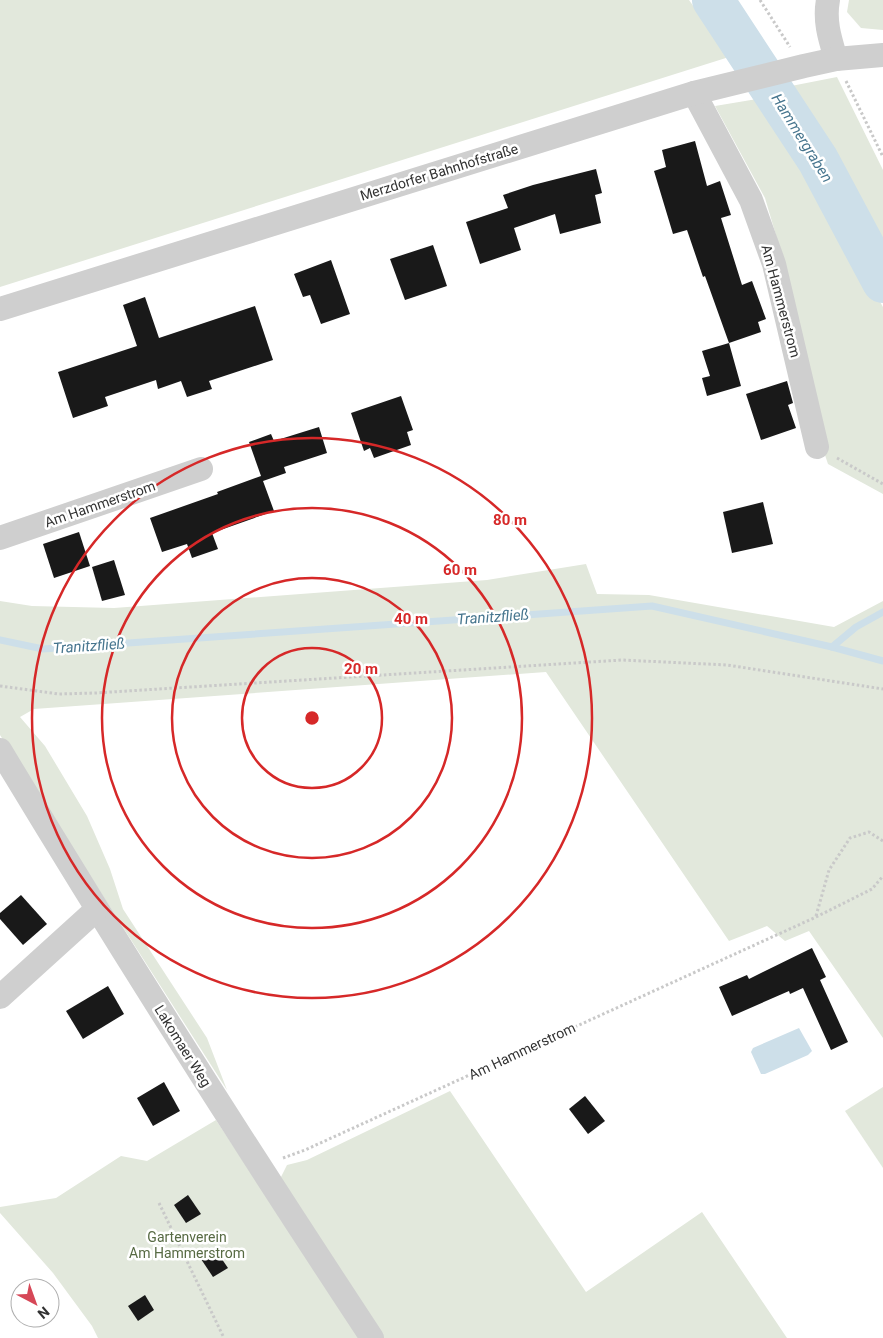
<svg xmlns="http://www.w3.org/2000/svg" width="883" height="1338" font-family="Roboto,sans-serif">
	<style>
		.green { fill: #e2e8dc }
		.water { fill: #cddfe9 }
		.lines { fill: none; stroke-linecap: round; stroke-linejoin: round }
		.stream { stroke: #cddfe9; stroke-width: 7 }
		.river { stroke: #cddfe9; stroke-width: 42 }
		.building { fill: #191919 }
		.path { stroke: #c9c9c9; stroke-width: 3; stroke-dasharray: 2.5 2.5; stroke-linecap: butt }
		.minor { stroke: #cfcfcf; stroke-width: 24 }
		.ring { fill: none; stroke: #d62828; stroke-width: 2.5 }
		.labels { text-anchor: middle; stroke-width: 5; stroke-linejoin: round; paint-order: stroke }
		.street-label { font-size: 14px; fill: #323232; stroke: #fff }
		.park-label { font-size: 14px; fill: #576a43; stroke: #fff }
		.water-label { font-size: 15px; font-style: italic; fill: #46758e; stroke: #fff }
		.centre { fill: #d62828; stroke: #fff; stroke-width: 2.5 }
		.ring-label { font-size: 15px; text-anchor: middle; font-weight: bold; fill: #d62828; stroke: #fff; stroke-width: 5; stroke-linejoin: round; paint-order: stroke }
	</style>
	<rect width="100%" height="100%" fill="#fff"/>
	<g class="green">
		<path d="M 0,0 L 689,0 L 729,57 L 0,287 Z"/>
		<path d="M 849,0 L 883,0 L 883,30 L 861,28 L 847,12 Z"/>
		<path d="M 837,77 L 883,170 L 883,244 L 820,136 L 786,87 Z"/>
		<path d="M 757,99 L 798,160 L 883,307 L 883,494 L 828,464 L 820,440 L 786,269 L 765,198 L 715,106 Z"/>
		<path d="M 586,564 L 597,594 L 649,595 L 834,627 L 883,601 L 883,1038 L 809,931 L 785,941 L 767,926 L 729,941 L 546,672 L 34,709 L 20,717 L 45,746 L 87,816 L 110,869 L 123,909 L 207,1038 L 227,1090 L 0,735 L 0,601 L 32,606 L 114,608 L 487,580 Z"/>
		<path d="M 883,1087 L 883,1168 L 845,1111 Z"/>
		<path d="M 450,1091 L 586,1292 L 702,1212 L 787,1338 L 384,1338 L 279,1181 L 287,1165 L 307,1160 Z"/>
		<path d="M 216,1120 L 360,1338 L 98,1338 L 92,1326 L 53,1273 L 0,1213 L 0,1207 L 56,1198 L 121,1156 L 147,1161 Z"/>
	</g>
	<path class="water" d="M 799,1028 L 812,1051 L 808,1055 L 765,1074 L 761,1074 L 751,1052 L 753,1048 Z"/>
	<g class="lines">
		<g class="stream">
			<path d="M 0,640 L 43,649 L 652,606 L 832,647 L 883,661"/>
			<path d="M 832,647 L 856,627 L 883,612"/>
		</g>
		<path class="river" d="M 713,0 L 818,160 L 883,282"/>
	</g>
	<g class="building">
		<path d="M 695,141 L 707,186 L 720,181 L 731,215 L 721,218 L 742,285 L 752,281 L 766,319 L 758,322 L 761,332 L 729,343 L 705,276 L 703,277 L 687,230 L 673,234 L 654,171 L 666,167 L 662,150 Z"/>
		<path d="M 596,169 L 602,193 L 595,195 L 601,223 L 560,234 L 555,214 L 514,228 L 521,250 L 480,264 L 466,222 L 508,208 L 503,195 L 533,185 Z"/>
		<path d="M 433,245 L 447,286 L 405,300 L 390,259 Z"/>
		<path d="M 331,260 L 350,314 L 321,324 L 310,295 L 303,297 L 294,274 Z"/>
		<path d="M 145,297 L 159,338 L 255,306 L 273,360 L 209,381 L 212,389 L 187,397 L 181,381 L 158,389 L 156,380 L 105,397 L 108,406 L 73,418 L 58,372 L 137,346 L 123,305 Z"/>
		<path d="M 729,343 L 741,386 L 707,396 L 702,378 L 710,376 L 702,351 Z"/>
		<path d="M 787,381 L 793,403 L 788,405 L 796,428 L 761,440 L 746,394 Z"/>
		<path d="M 401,396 L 413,430 L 407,432 L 411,445 L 374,458 L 370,448 L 364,451 L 351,413 Z"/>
		<path d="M 319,427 L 327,453 L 284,467 L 286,473 L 263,481 L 274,511 L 212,533 L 218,549 L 192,558 L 187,544 L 162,552 L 150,518 L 218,494 L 217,492 L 261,476 L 249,442 L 271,434 L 274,441 Z"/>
		<path d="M 763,502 L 773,544 L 732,553 L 723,512 Z"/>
		<path d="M 79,532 L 90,566 L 54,578 L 43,544 Z"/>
		<path d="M 114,560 L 125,595 L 102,601 L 92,567 Z"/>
		<path d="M 21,895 L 47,924 L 23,945 L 0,919 L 0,913 Z"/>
		<path d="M 812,948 L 826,977 L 820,980 L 848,1042 L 831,1050 L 803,988 L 790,994 L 789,991 L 732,1016 L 719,987 L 747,975 L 749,979 Z"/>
		<path d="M 108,986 L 124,1014 L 83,1039 L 66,1011 Z"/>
		<path d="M 164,1082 L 180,1111 L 153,1126 L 137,1098 Z"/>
		<path d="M 585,1096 L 605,1121 L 588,1134 L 569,1109 Z"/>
		<path d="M 188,1195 L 201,1214 L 186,1223 L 174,1205 Z"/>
		<path d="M 215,1249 L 228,1268 L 213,1277 L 201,1259 Z"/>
		<path d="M 145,1295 L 154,1310 L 138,1321 L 128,1306 Z"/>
	</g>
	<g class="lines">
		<g class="path">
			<path d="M 760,0 L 790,47"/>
			<path d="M 846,81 L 883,157"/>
			<path d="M 837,458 L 883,484"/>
			<path d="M 0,686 L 59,694 L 95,693 L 622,660 L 727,665 L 883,689"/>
			<path d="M 816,916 L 829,870 L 850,838 L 869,832 L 883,841"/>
			<path d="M 283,1158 L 305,1150 L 816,917 L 872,889 L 883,876"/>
			<path d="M 159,1203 L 224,1338"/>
		</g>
		<g class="minor">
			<path d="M 828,0 C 824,21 830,39 836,59"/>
			<path d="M 694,93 L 751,200 L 774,264 L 817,447"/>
			<path d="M 0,309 L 694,93 L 804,66 L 836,59 L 883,55"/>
			<path d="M 0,538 L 201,469"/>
			<path d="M 0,750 C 120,949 244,1144 372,1338"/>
			<path d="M 0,997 L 96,910"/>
		</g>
	</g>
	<g class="ring">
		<circle cx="312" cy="718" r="70"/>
		<circle cx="312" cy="718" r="140"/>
		<circle cx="312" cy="718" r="210"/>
		<circle cx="312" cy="718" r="280"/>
	</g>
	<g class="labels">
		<g class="street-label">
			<text transform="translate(439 172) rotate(-17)" y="5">Merzdorfer Bahnhofstraße</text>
			<text transform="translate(781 301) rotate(75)" y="5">Am Hammerstrom</text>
			<text transform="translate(100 504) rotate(-19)" y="5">Am Hammerstrom</text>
			<text transform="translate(183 1046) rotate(58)" y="5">Lakomaer Weg</text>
			<text transform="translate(522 1051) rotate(-25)" y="5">Am Hammerstrom</text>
		</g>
		<g class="park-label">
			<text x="187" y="1242">Gartenverein<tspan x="187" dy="16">Am Hammerstrom</tspan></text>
		</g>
		<g class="water-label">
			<text transform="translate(802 138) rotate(58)" y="5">Hammergraben</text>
			<text transform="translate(493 617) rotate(-4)" y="5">Tranitzfließ</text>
			<text transform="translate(89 646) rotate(-4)" y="5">Tranitzfließ</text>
		</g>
	</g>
	<circle cx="312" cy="718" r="8" class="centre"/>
	<g class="ring-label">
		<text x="510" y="525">80 m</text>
		<text x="460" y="575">60 m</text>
		<text x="411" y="624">40 m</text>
		<text x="361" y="674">20 m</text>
	</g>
	<g transform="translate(35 1303) rotate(139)"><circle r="24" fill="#ffffff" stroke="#adadad"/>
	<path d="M0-4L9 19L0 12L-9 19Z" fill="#d64757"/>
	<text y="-8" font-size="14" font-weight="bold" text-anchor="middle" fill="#323232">N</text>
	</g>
</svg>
